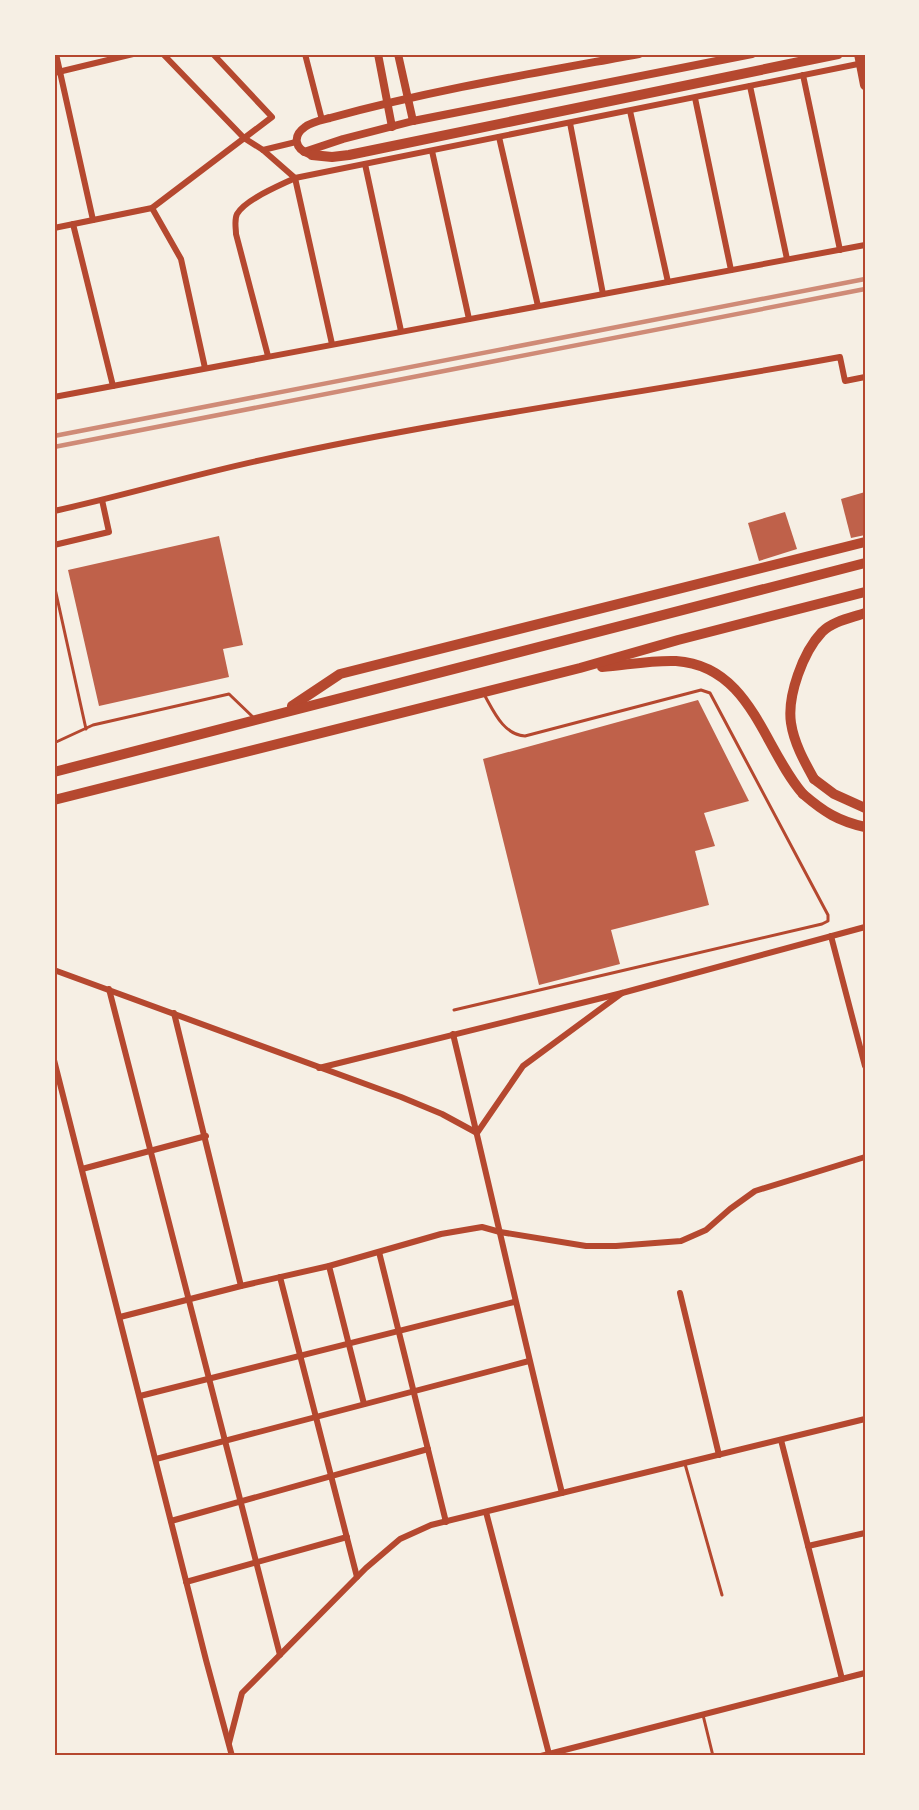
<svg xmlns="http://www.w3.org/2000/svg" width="919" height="1810" font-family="'Source Sans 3',sans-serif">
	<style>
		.building { fill: #bf614a }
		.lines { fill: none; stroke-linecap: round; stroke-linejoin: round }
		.service { stroke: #b5482f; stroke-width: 3 }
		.minor { stroke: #b5482f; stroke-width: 6 }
		.tertiary { stroke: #b5482f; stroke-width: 8 }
		.primary { stroke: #b5482f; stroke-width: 10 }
		.trunk { stroke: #b5482f; stroke-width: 10 }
		.rail { stroke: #cf8b77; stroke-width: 4.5 }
		.neatline { fill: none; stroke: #b5482f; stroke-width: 2 }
	</style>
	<rect width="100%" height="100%" fill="#f6efe4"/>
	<g class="building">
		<path d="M 865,492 L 865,535 L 851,538 L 841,499 Z"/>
		<path d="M 785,512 L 797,549 L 759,561 L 748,523 Z"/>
		<path d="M 219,536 L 243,645 L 223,649 L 229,677 L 99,706 L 68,570 Z"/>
		<path d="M 698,700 L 749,801 L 704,813 L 715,846 L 695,851 L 709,905 L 611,930 L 620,964 L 539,985 L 483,759 Z"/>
	</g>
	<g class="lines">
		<g class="service">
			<path d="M 54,584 L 86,729"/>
			<path d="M 54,743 L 93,725 L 229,694 L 254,718"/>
			<path d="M 454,1010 L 822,924 L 828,921 L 828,915 L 710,693 L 701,690 L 525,736 C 504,735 494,712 485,696"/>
			<path d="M 685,1464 L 722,1595"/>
			<path d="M 703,1715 L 713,1756"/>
		</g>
		<g class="minor">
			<path d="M 56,54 L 93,220"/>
			<path d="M 163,54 L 244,138 L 263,150 L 295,178 L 332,344"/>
			<path d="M 305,54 L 322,120"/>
			<path d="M 54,73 L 133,54"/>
			<path d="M 803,75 L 840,250"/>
			<path d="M 750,86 L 787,259"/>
			<path d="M 695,98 L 731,270"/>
			<path d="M 630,111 L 668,282"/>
			<path d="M 570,123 L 603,294"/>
			<path d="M 499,137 L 538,306"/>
			<path d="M 263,150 L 296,142"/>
			<path d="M 432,151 L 469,319"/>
			<path d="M 365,164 L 401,331"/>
			<path d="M 152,208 L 181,259 L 205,368"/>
			<path d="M 73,224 L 113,386"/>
			<path d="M 54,228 L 152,208 L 272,117 L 213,54"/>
			<path d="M 268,356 L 236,234 C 236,228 234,220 237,214 C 246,199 279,186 295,178 L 863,63"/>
			<path d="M 54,397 L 865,245"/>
			<path d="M 54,511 C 127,495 198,473 271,458 C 459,417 650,392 840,357 L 845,381 L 865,377"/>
			<path d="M 54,545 L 109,532 L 102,500"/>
			<path d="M 831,936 L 865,1066"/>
			<path d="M 54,970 L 401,1097 L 442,1114 L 477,1133 L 523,1066 L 622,993"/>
			<path d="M 109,989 L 280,1655"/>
			<path d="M 174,1013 L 241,1286"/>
			<path d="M 453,1034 C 490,1187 524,1341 562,1493"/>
			<path d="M 54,1060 L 206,1660 L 232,1756"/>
			<path d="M 319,1068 L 622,993 L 865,927"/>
			<path d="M 82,1169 L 206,1136"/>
			<path d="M 379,1252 L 446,1522"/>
			<path d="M 329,1266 L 364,1404"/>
			<path d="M 280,1277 L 357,1577"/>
			<path d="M 680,1293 L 719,1455"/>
			<path d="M 120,1317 L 241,1286 L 329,1266 L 441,1234 L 482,1227 L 500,1232 L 586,1246 L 616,1246 L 681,1241 L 706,1230 L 730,1209 L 755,1191 L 865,1157"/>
			<path d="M 140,1396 L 514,1302"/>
			<path d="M 781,1440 L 842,1679"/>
			<path d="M 156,1459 L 529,1361"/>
			<path d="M 486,1512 L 549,1754"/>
			<path d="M 171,1521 L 428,1449"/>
			<path d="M 808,1546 L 865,1533"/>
			<path d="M 186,1582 L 347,1537"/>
			<path d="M 229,1743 L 242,1693 L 366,1568 L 400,1539 L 431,1525 L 865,1419"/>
			<path d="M 541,1756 L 865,1673"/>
		</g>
		<g class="tertiary">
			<path d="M 378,54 L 392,127"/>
			<path d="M 398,54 L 413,121"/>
			<path d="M 304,152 L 343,139 L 413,121 L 752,54"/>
			<path d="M 309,154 C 295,149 292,136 305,127 C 311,122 322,120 330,118 C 432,90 535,73 639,54"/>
		</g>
		<g class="primary">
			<path d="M 859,54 L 865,85"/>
			<path d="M 312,155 L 332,157 L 349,155 L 838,54"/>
			<path d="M 814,779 L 834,794 L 865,808"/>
			<path d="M 803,794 C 824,812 838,821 865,827"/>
		</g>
		<g class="trunk">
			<path d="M 602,667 C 627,665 651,660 676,661 C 751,666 763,748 803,794"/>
			<path d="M 292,706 L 340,674 L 865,542"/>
			<path d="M 54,772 L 865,563"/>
			<path d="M 814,779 C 804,761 794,743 791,723 C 787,696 803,652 822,632 C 833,621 851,618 865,613"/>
			<path d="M 54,800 L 580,668 L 678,640 L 865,592"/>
		</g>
		<g class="rail">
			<path d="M 54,436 L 865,279"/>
			<path d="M 54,447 L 865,289"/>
		</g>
	</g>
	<rect width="919" height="1810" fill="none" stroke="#f6efe4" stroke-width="111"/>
	<rect x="56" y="56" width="808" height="1698" class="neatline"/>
</svg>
